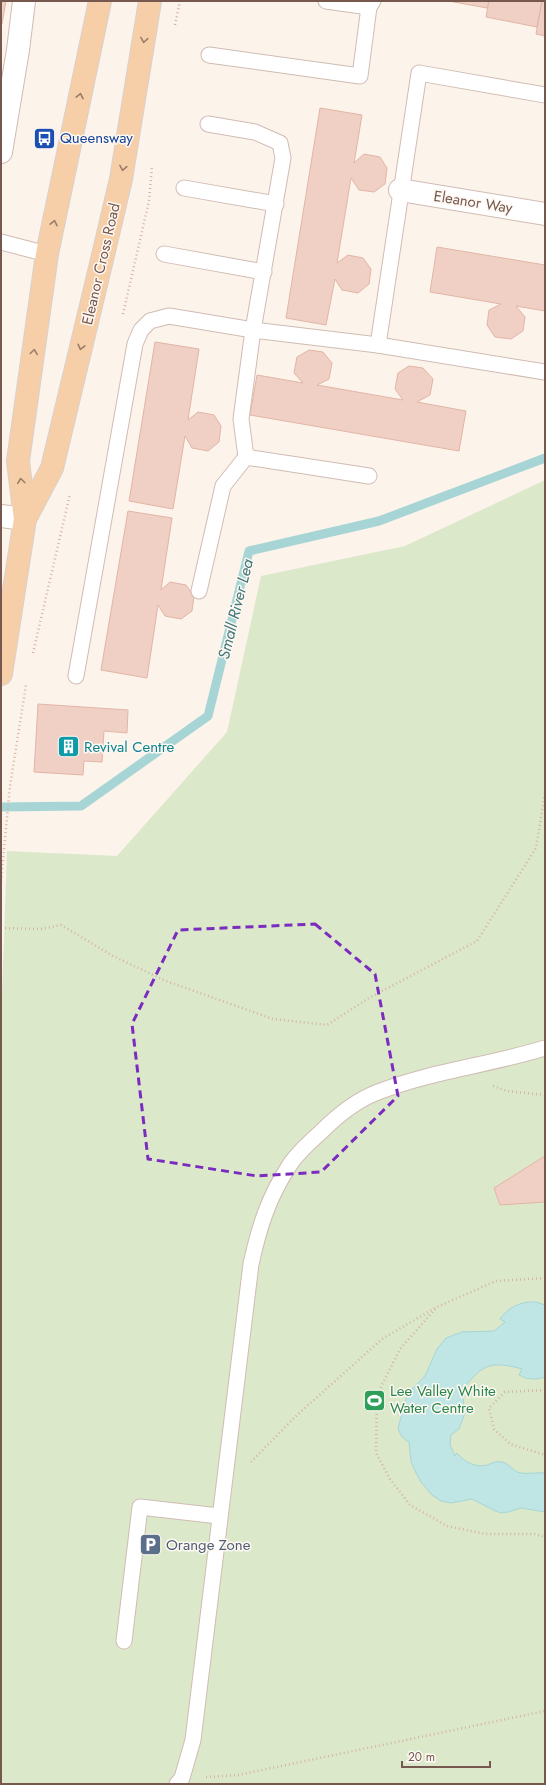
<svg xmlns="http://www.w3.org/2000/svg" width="546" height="1785" font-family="Jost,sans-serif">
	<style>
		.green { fill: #dbe9ca }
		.water { fill: #c0e5e5; stroke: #a7d5d6 }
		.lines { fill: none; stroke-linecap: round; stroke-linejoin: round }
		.stream { stroke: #a7d5d6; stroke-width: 9 }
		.building { fill: #f0d0c4; stroke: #e2b5a6 }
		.service-casing { stroke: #d0bcb3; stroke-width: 17 }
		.minor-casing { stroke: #d0bcb3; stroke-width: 24 }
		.primary-casing { stroke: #d9d0ce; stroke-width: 24 }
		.path { stroke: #d5b3a7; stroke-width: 2.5; stroke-dasharray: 1 3; stroke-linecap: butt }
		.service { stroke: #fff; stroke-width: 15 }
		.minor { stroke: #fff; stroke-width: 22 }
		.primary { stroke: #f6cfa8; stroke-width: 22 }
		.oneway { stroke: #9c7c6a }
		.marked { fill: none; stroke: #7b2cbf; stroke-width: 3; stroke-dasharray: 8 5; stroke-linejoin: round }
		.labels { text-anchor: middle; stroke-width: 3; stroke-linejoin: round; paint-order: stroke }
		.transit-label { font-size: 15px; fill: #164399; stroke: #fef8f2; text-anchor: start }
		.street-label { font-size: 15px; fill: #76584f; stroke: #fef8f2 }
		.culture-label { font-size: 15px; fill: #0d838f; stroke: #fef8f2; text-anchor: start }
		.leisure-label { font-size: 15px; fill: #27864d; stroke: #fef8f2; text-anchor: start }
		.service-label { font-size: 15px; fill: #4e5e75; stroke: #fef8f2; text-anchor: start }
		.water-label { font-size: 16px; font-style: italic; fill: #42787a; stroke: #fef8f2 }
	</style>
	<rect width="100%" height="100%" fill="#fcf3eb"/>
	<path class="green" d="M 545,480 L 545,1784 L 1,1784 L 1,1024 L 7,851 L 117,856 L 227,732 L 261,576 L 405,546 Z"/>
	<path class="water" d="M 528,1302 L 536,1302 L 545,1305 L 545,1377 C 536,1380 528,1380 519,1375 L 522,1369 C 490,1360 481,1365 462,1391 L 465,1413 L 459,1429 L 451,1435 L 450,1445 L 455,1456 L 457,1453 C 464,1462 476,1468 487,1465 C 492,1463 496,1461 502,1462 C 508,1463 512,1469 517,1472 C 525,1475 536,1472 545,1473 L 545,1512 L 521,1508 L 508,1512 L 501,1513 L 493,1510 L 472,1499 L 451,1503 L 441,1501 L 432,1495 L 421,1482 L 416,1473 L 411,1461 L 409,1442 C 403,1439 400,1435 398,1428 L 406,1399 L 412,1389 L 425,1376 L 437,1349 L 446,1338 L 462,1332 L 494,1331 L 505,1322 L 500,1319 C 507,1309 516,1304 528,1302 Z"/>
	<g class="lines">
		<path class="stream" d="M 1,807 L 81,806 L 208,716 L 249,551 L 379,521 L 545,458"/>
	</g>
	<g class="building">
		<path d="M 1,1 L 6,1 L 2,24 L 1,24 Z"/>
		<path d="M 448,1 L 489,1 L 487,8 Z"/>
		<path d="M 489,1 L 542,1 L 537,27 L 486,17 Z"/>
		<path d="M 542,1 L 545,1 L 545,36 L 536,34 Z"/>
		<path d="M 320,108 L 362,115 L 354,163 L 364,154 L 380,157 L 387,168 L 385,184 L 374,192 L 359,190 L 351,178 L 337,263 L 348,255 L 363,258 L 371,269 L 369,284 L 358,293 L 342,290 L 335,279 L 326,325 L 286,318 Z"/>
		<path d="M 437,247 L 545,265 L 545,311 L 516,306 L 525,317 L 523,331 L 511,339 L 495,337 L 487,325 L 489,310 L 501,304 L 430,292 Z"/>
		<path d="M 155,342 L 199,349 L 188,420 L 198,412 L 214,415 L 221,426 L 219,442 L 208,451 L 192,448 L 185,436 L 173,509 L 129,501 Z"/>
		<path d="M 309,350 L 323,352 L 332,363 L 329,379 L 317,385 L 403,400 L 395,389 L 398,373 L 409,366 L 423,368 L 433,379 L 430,395 L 417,402 L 466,411 L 459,451 L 250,415 L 257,375 L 303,383 L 294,373 L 297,357 Z"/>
		<path d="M 128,511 L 172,518 L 161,590 L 170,582 L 186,585 L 194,596 L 192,611 L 181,619 L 165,616 L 158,605 L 147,678 L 101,670 Z"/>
		<path d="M 38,704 L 128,710 L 127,733 L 104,731 L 102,762 L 84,761 L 83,775 L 34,772 Z"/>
		<path d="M 545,1156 L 545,1202 L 500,1205 L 494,1188 Z"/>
	</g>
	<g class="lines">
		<defs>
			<g id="service">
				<path d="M 326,1 L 369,7 L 373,1"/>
				<path d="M 209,55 L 360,76 L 369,7"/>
				<path d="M 208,124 L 255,132 L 280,143 L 283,158 L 253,330 L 241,419 L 246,457 L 369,476"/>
				<path d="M 184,188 L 276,204"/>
				<path d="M 1,242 L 47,254"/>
				<path d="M 164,254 L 264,272"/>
				<path d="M 378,345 L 419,73 L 545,95"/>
				<path d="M 199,591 L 223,486 L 246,457"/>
				<path d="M 76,676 L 135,344 L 141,330 L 150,321 L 169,316 L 253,330 L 378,345 L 545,372"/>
				<path d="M 124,1641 L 140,1507 L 219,1516"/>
				<path d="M 177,1784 L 182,1778 L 193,1740 L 251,1264 C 259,1228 268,1198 289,1166 C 297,1153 310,1142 322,1131 C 338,1115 357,1100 378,1092 C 432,1071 490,1065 545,1048"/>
			</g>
			<g id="minor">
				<path d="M 1,152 L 18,50 L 24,1"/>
				<path d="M 400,190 L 545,214"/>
				<path d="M 1,516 L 25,519"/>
			</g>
			<g id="primary">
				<path d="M 25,519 L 52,468 L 100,268 L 121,179 L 150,1"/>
				<path d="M 1,674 L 25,519 L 18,461 L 47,254 L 100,1"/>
			</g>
		</defs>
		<use href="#service" class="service-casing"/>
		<use href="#minor" class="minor-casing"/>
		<use href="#primary" class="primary-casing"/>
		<g class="path">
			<path d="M 175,25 L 180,1"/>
			<path d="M 123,314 L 149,201 L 152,166"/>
			<path d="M 33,653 L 70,494"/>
			<path d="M 1,881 L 10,786 L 26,685"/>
			<path d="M 1,928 L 41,929 L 61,925 L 113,956 L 166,981 L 273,1019 L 327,1025 L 369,998 L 477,941 L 536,848 L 545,793"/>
			<path d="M 493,1086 L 507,1091 L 545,1095"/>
			<path d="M 545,1278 L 496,1281 L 437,1307 L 400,1349 L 377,1395 L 376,1453 L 390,1479 L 410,1505 L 447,1526 L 485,1534 L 535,1534 L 545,1537"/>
			<path d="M 545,1390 L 505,1392 L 489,1408 L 494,1429 L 510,1444 L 545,1455"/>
			<path d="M 251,1462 L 295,1417 L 382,1339 L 435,1308"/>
			<path d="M 206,1777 L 238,1775 L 545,1711"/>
		</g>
		<use href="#service" class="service"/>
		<use href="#minor" class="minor"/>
		<use href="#primary" class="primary"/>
	</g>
	<defs><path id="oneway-chevron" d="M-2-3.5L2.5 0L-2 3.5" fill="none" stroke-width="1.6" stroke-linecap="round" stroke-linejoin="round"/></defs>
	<g class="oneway">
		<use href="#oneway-chevron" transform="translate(144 40) rotate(99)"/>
		<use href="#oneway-chevron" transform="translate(80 96) rotate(-78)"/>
		<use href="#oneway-chevron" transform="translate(123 168) rotate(100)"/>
		<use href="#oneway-chevron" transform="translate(54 223) rotate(-78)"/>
		<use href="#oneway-chevron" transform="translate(81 347) rotate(104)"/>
		<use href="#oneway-chevron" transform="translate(34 352) rotate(-82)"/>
		<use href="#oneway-chevron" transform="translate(21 481) rotate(-97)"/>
	</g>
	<path class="marked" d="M 315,924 L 375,974 L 398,1096 L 321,1172 L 257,1176 L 148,1159 L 132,1024 L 178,930 Z"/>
	<defs>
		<symbol id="bus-square" viewBox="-11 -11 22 22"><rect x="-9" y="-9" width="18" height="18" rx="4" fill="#1a4fb4" stroke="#fef8f2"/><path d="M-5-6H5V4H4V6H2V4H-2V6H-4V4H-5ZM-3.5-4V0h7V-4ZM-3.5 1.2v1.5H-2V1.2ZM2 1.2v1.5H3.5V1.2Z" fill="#fff"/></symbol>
		<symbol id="building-square" viewBox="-11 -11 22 22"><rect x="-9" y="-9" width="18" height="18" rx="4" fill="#0f9aa8" stroke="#fef8f2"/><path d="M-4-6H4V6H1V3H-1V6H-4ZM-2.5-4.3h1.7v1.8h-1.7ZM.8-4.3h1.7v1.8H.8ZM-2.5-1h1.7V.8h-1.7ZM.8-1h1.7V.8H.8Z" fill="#fff"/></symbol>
		<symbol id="stadium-square" viewBox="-11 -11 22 22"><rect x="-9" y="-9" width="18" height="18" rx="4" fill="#2e9e5b" stroke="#fef8f2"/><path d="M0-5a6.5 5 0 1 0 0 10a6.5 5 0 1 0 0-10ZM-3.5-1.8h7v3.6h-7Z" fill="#fff"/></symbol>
		<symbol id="parking-square" viewBox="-11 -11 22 22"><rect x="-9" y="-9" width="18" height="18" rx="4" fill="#5c6f8a" stroke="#fef8f2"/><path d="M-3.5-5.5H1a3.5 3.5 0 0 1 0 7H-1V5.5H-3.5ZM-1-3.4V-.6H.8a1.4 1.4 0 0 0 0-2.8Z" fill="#fff"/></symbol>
	</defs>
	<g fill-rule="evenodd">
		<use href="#bus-square" x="32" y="126" width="25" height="25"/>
		<use href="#building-square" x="56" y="734" width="25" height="25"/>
		<use href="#stadium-square" x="362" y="1388" width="25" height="25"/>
		<use href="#parking-square" x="138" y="1532" width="25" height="25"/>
	</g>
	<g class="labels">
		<g class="transit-label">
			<text x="60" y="143">Queensway</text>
		</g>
		<g class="street-label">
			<text transform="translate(473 202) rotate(9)" y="5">Eleanor Way</text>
			<text transform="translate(101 264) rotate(-77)" y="5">Eleanor Cross Road</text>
		</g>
		<g class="culture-label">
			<text x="84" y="752">Revival Centre</text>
		</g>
		<g class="leisure-label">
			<text x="390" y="1396">Lee Valley White<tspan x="390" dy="17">Water Centre</tspan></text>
		</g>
		<g class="service-label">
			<text x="166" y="1550">Orange Zone</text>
		</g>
		<g class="water-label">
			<text transform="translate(235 609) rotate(-76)" y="6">Small River Lea</text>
		</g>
	</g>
	<rect width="546" height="1785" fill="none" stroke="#76584f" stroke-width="4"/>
	<path d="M402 1761v6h88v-6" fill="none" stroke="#76584f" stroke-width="2"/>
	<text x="408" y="1761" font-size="12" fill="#76584f" stroke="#fef8f2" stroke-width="3" paint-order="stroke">20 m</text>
</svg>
